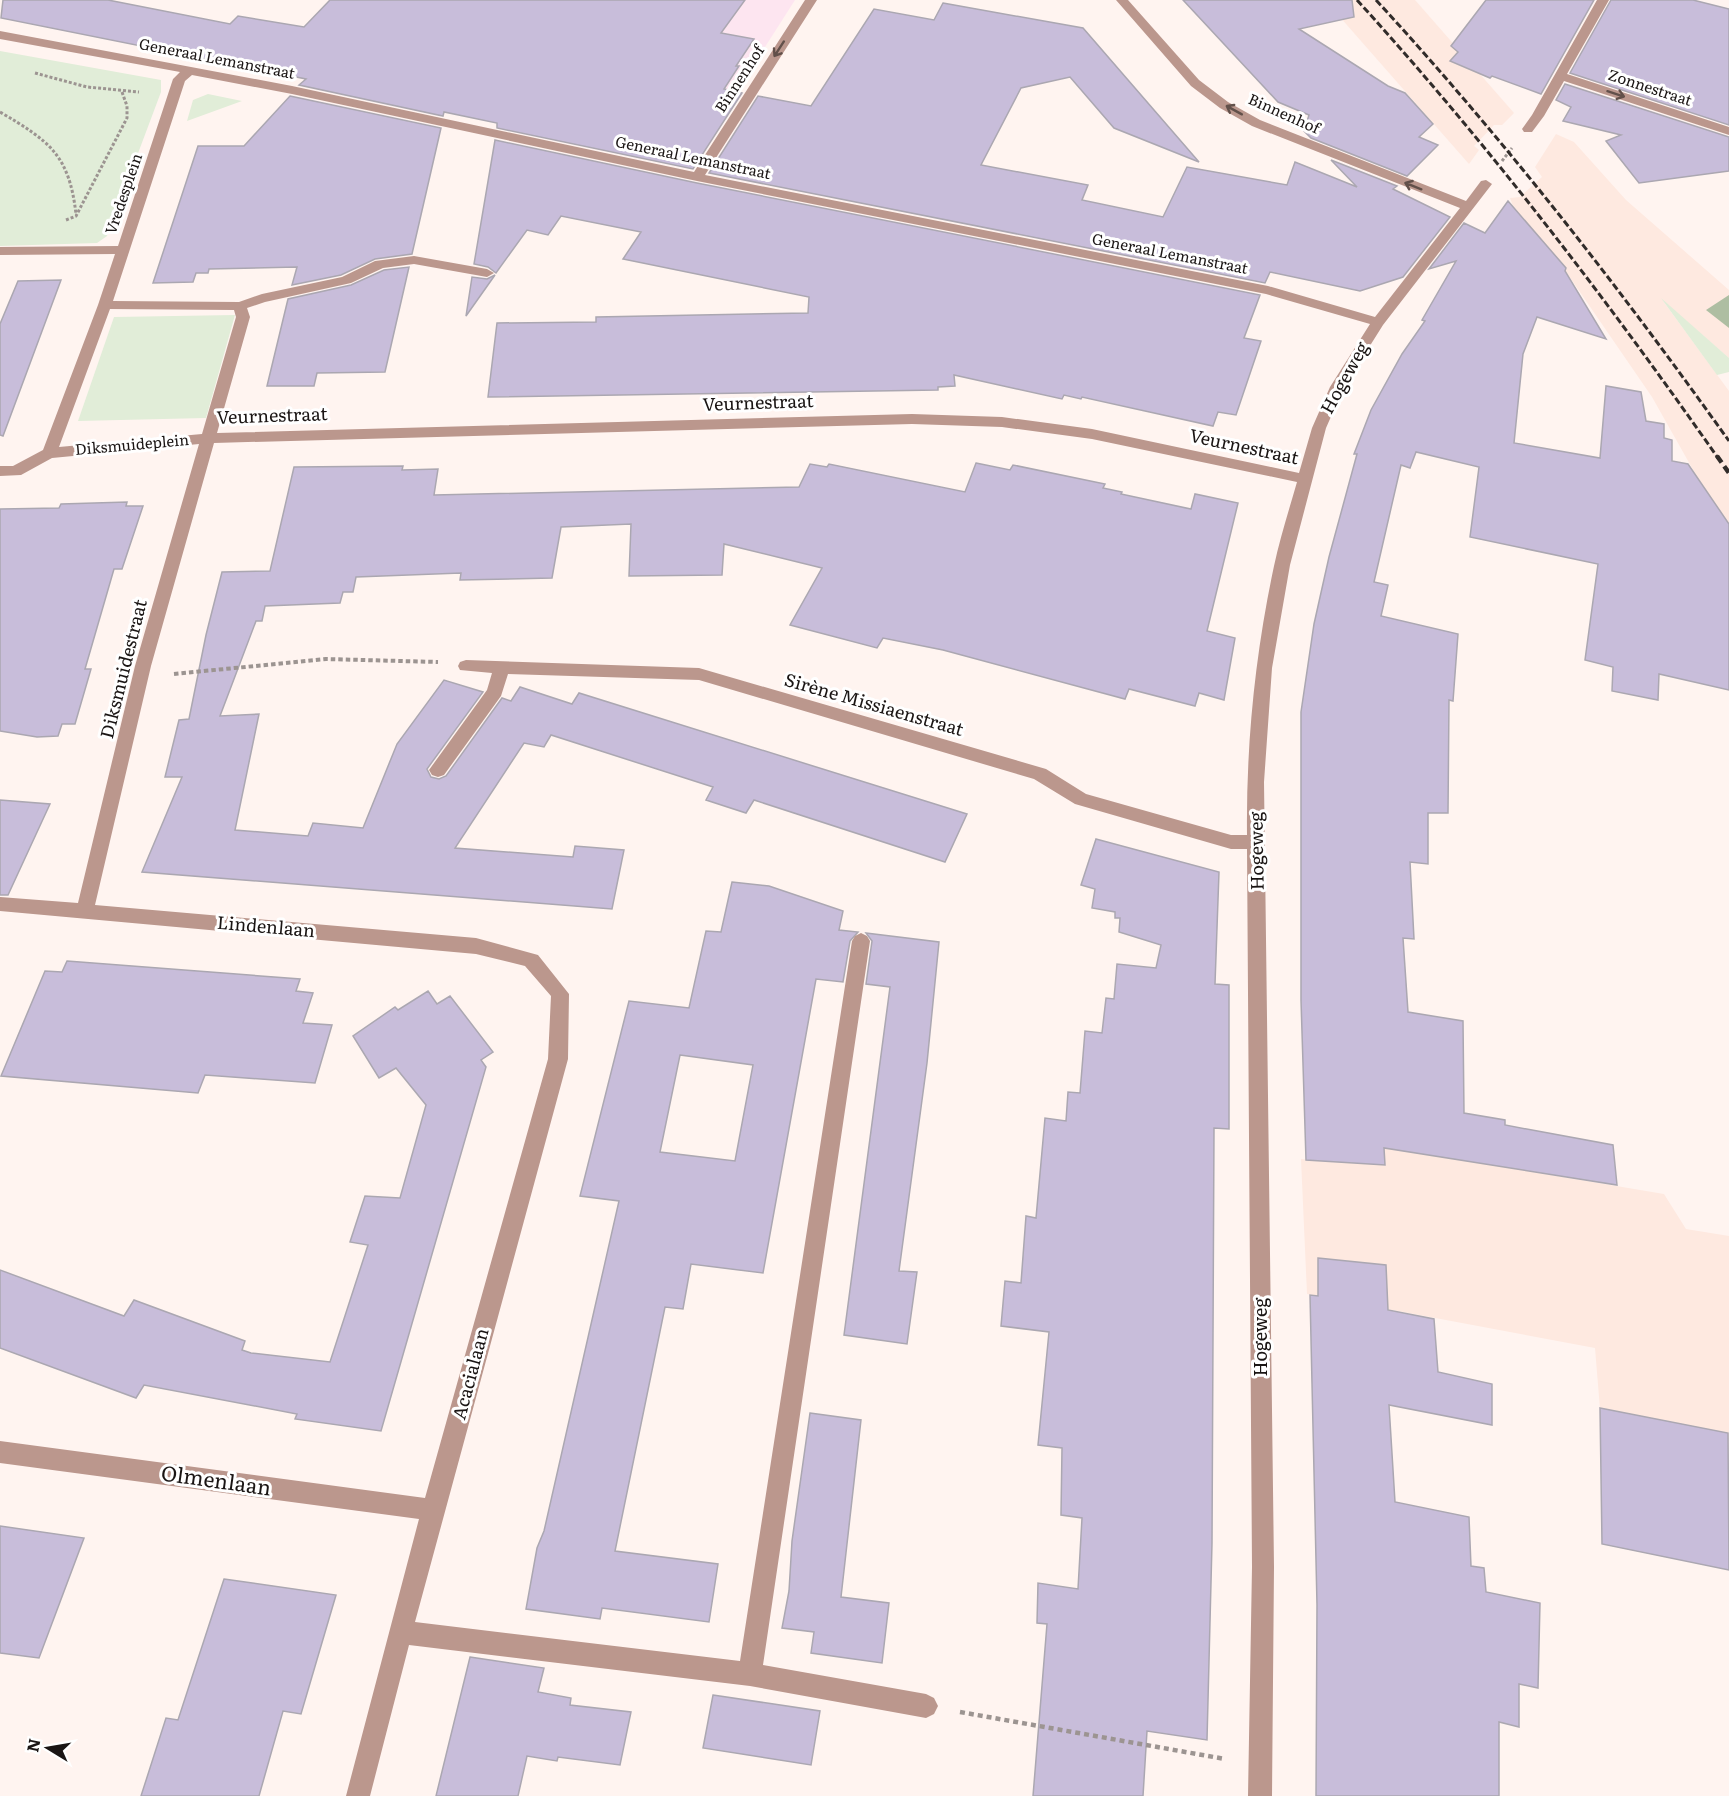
<svg xmlns="http://www.w3.org/2000/svg" width="1729" height="1796" font-family="Literata,serif">
	<style>
		.built { fill: #fee9e0 }
		.education { fill: #fde5f0 }
		.green { fill: #e1edd8 }
		.forest { fill: #aebea2 }
		.building { fill: #c8bdda; stroke: #aba7b1; stroke-width: 1.5; fill-rule: evenodd }
		.lines { fill: none; stroke-linecap: round; stroke-linejoin: round }
		.path-far2 { stroke: #9c9491; stroke-width: 3; stroke-dasharray: 3 2; stroke-linecap: butt }
		.path-far1 { stroke: #9c9491; stroke-width: 4; stroke-dasharray: 4.5 3; stroke-linecap: butt }
		.path { stroke: #9c9491; stroke-width: 4.5; stroke-dasharray: 5 4; stroke-linecap: butt }
		.minor { fill: #bb978d; fill-rule: evenodd }
		.rail-far1 { stroke: #312c2a; stroke-width: 3; stroke-dasharray: 7 3; stroke-linecap: butt }
		.rail { stroke: #312c2a; stroke-width: 4.5; stroke-dasharray: 8 4.5; stroke-linecap: butt }
		.oneway { stroke: #62504a }
		.labels { text-anchor: middle; stroke-width: 6; stroke-linejoin: round; paint-order: stroke }
		.far-street-label { font-size: 15px; fill: #1a1514; stroke: #fff }
		.street-label { font-size: 18px; fill: #1a1514; stroke: #fff }
		.near-street-label { font-size: 21px; fill: #1a1514; stroke: #fff }
	</style>
	<rect width="100%" height="100%" fill="#fff4f0"/>
	<g class="built">
		<path d="M 1325,0 L 1415,0 L 1514,113 L 1502,125 L 1494,125 L 1474,146 L 1479,150 L 1469,164 Z"/>
		<path d="M 1556,134 L 1574,142 L 1626,200 L 1729,290 L 1729,358 L 1663,301 L 1729,391 L 1729,524 L 1696,475 L 1652,397 L 1560,263 L 1513,206 L 1510,198 L 1520,197 L 1542,177 L 1535,167 Z"/>
		<path d="M 1384,1147 L 1664,1194 L 1686,1229 L 1729,1236 L 1729,1570 L 1602,1544 L 1600,1409 L 1595,1348 L 1307,1294 L 1301,1159 L 1384,1165 Z"/>
	</g>
	<path class="education" d="M 578,0 L 795,0 L 737,91 L 582,60 Z"/>
	<g class="green">
		<path d="M 0,51 L 161,80 L 161,92 L 107,236 L 97,243 L 0,246 Z"/>
		<path d="M 208,94 L 242,101 L 187,121 L 193,100 Z"/>
		<path d="M 1661,298 L 1729,358 L 1729,372 L 1717,375 Z"/>
		<path d="M 235,315 L 206,418 L 78,421 L 114,317 Z"/>
	</g>
	<path class="forest" d="M 1729,295 L 1729,328 L 1706,310 Z"/>
	<g class="building">
		<path d="M 3,0 L 108,0 L 230,24 L 238,16 L 304,27 L 330,0 L 745,0 L 721,33 L 754,39 L 736,66 L 739,66 L 724,89 L 742,93 L 693,169 L 497,128 L 497,123 L 444,112 L 443,116 L 299,85 L 306,79 L 1,18 Z"/>
		<path d="M 1183,0 L 1352,0 L 1354,17 L 1299,29 L 1388,86 L 1405,93 L 1433,124 L 1419,137 L 1438,145 L 1407,176 L 1311,138 L 1304,131 L 1309,115 L 1278,102 Z"/>
		<path d="M 1486,0 L 1594,0 L 1541,94 L 1492,76 L 1490,78 L 1450,61 L 1458,52 L 1451,46 Z"/>
		<path d="M 1611,0 L 1693,0 L 1729,9 L 1729,125 L 1570,73 Z"/>
		<path d="M 943,3 L 1083,28 L 1199,162 L 1114,128 L 1070,77 L 1021,88 L 981,165 L 1088,185 L 1082,200 L 1163,217 L 1187,167 L 1287,185 L 1295,162 L 1357,187 L 1331,160 L 1397,186 L 1393,189 L 1450,217 L 1403,277 L 1360,291 L 1270,272 L 1265,283 L 709,173 L 758,96 L 811,106 L 874,9 L 934,20 Z"/>
		<path d="M 1565,84 L 1729,137 L 1729,171 L 1639,183 L 1606,141 L 1621,135 L 1563,121 L 1571,107 L 1556,100 Z"/>
		<path d="M 290,96 L 441,128 L 412,254 L 375,259 L 341,275 L 292,285 L 297,267 L 209,269 L 208,273 L 196,273 L 193,282 L 153,283 L 198,146 L 244,146 Z"/>
		<path d="M 495,140 L 697,183 L 1260,295 L 1244,338 L 1261,341 L 1236,415 L 1218,412 L 1213,426 L 1082,397 L 1081,399 L 1064,395 L 1062,399 L 954,375 L 955,386 L 938,387 L 938,390 L 488,397 L 497,323 L 596,322 L 596,317 L 808,313 L 809,297 L 623,259 L 641,232 L 561,216 L 548,235 L 527,230 L 496,273 L 488,267 L 474,264 Z"/>
		<path d="M 1508,201 L 1566,268 L 1565,271 L 1606,339 L 1537,317 L 1523,354 L 1514,443 L 1600,458 L 1606,386 L 1641,392 L 1646,421 L 1664,424 L 1664,438 L 1672,440 L 1672,461 L 1688,464 L 1729,524 L 1729,690 L 1659,674 L 1658,700 L 1612,691 L 1613,667 L 1585,660 L 1598,564 L 1470,537 L 1479,467 L 1416,452 L 1410,468 L 1401,465 L 1374,582 L 1388,585 L 1381,616 L 1458,634 L 1453,701 L 1449,700 L 1448,813 L 1428,813 L 1428,864 L 1410,862 L 1414,939 L 1403,938 L 1408,1012 L 1463,1021 L 1464,1113 L 1505,1120 L 1505,1125 L 1613,1145 L 1617,1185 L 1384,1148 L 1385,1165 L 1306,1160 L 1301,1000 L 1301,712 L 1314,624 L 1329,557 L 1357,454 L 1354,454 L 1371,410 L 1402,354 L 1425,321 L 1422,320 L 1456,261 L 1429,269 L 1464,223 L 1485,233 Z"/>
		<path d="M 409,267 L 385,372 L 317,373 L 314,386 L 267,386 L 288,299 L 351,285 L 384,270 Z"/>
		<path d="M 495,275 L 466,316 L 472,277 L 487,279 Z"/>
		<path d="M 61,280 L 3,436 L 0,435 L 0,324 L 18,281 Z"/>
		<path d="M 976,463 L 1010,470 L 1013,465 L 1105,484 L 1103,488 L 1122,492 L 1121,494 L 1191,509 L 1195,494 L 1238,503 L 1207,631 L 1235,638 L 1224,700 L 1199,693 L 1195,706 L 1129,689 L 1125,699 L 943,650 L 883,638 L 877,648 L 790,625 L 822,568 L 724,544 L 722,575 L 629,576 L 631,524 L 561,527 L 552,578 L 460,580 L 461,573 L 356,577 L 353,592 L 343,592 L 340,603 L 265,606 L 262,621 L 256,621 L 220,716 L 259,714 L 235,830 L 308,836 L 313,823 L 363,828 L 397,744 L 444,680 L 483,692 L 427,769 L 431,777 L 439,779 L 446,776 L 502,698 L 511,701 L 520,687 L 572,704 L 579,693 L 967,814 L 945,862 L 754,800 L 746,813 L 706,800 L 713,787 L 551,735 L 544,747 L 524,743 L 455,848 L 573,857 L 575,846 L 624,850 L 612,909 L 142,872 L 182,777 L 165,777 L 179,720 L 189,719 L 206,635 L 222,572 L 270,571 L 294,467 L 403,466 L 402,470 L 438,469 L 434,495 L 799,487 L 810,464 L 827,467 L 829,464 L 965,492 Z"/>
		<path d="M 127,502 L 126,506 L 143,506 L 122,569 L 114,569 L 85,669 L 91,669 L 75,724 L 62,724 L 58,736 L 37,737 L 0,731 L 0,509 L 59,508 L 61,504 Z"/>
		<path d="M 0,800 L 50,804 L 8,895 L 0,895 Z"/>
		<path d="M 1096,839 L 1219,872 L 1215,984 L 1229,985 L 1229,1129 L 1214,1128 L 1212,1543 L 1207,1740 L 1147,1731 L 1143,1796 L 1033,1796 L 1047,1624 L 1037,1623 L 1038,1583 L 1078,1589 L 1082,1518 L 1061,1515 L 1062,1448 L 1038,1445 L 1049,1332 L 1001,1326 L 1005,1281 L 1021,1283 L 1026,1216 L 1036,1218 L 1045,1118 L 1066,1121 L 1068,1092 L 1080,1093 L 1085,1031 L 1102,1033 L 1106,998 L 1114,999 L 1117,964 L 1156,968 L 1161,945 L 1119,932 L 1120,918 L 1115,918 L 1115,912 L 1092,908 L 1095,889 L 1081,885 Z"/>
		<path d="M 732,882 L 769,886 L 843,911 L 839,930 L 858,932 L 850,941 L 843,982 L 816,979 L 763,1273 L 691,1264 L 683,1309 L 665,1307 L 615,1551 L 718,1564 L 709,1622 L 602,1608 L 600,1619 L 526,1609 L 537,1548 L 544,1531 L 619,1201 L 580,1196 L 629,1001 L 689,1008 L 706,931 L 721,932 ZM 680,1055 L 753,1065 L 735,1161 L 660,1152 Z"/>
		<path d="M 866,933 L 939,942 L 927,1063 L 899,1271 L 917,1272 L 907,1344 L 844,1335 L 890,987 L 866,984 L 872,941 Z"/>
		<path d="M 67,961 L 300,979 L 296,991 L 313,993 L 303,1023 L 332,1025 L 315,1083 L 205,1075 L 198,1093 L 1,1076 L 45,971 L 62,972 Z"/>
		<path d="M 428,991 L 437,1004 L 450,996 L 493,1052 L 481,1060 L 486,1067 L 381,1431 L 295,1419 L 297,1414 L 144,1385 L 136,1398 L 0,1348 L 0,1270 L 124,1316 L 134,1300 L 245,1341 L 242,1350 L 251,1353 L 330,1362 L 368,1245 L 350,1242 L 365,1196 L 400,1198 L 426,1105 L 396,1068 L 379,1078 L 353,1036 L 395,1007 L 398,1010 Z"/>
		<path d="M 1318,1258 L 1386,1265 L 1388,1310 L 1434,1319 L 1438,1372 L 1492,1384 L 1492,1425 L 1389,1405 L 1395,1502 L 1469,1517 L 1471,1566 L 1484,1568 L 1486,1592 L 1540,1603 L 1538,1688 L 1519,1684 L 1519,1727 L 1499,1722 L 1499,1796 L 1316,1796 L 1317,1605 L 1310,1295 L 1318,1296 Z"/>
		<path d="M 1600,1408 L 1728,1433 L 1729,1570 L 1602,1544 Z"/>
		<path d="M 810,1413 L 861,1420 L 841,1597 L 889,1603 L 882,1663 L 811,1653 L 814,1632 L 782,1628 L 789,1591 L 792,1541 Z"/>
		<path d="M 0,1526 L 84,1538 L 39,1658 L 0,1653 Z"/>
		<path d="M 224,1579 L 336,1595 L 301,1714 L 283,1711 L 259,1796 L 141,1796 L 166,1718 L 178,1720 Z"/>
		<path d="M 470,1657 L 544,1668 L 538,1692 L 571,1698 L 570,1705 L 631,1712 L 620,1765 L 558,1757 L 557,1761 L 527,1756 L 518,1796 L 436,1796 Z"/>
		<path d="M 713,1695 L 820,1711 L 811,1765 L 703,1748 Z"/>
	</g>
	<g class="lines">
		<g class="path-far2">
			<path d="M 35,73 L 87,87 L 139,92"/>
			<path d="M 0,112 C 49,141 69,154 76,214"/>
			<path d="M 1502,161 L 1512,148"/>
			<path d="M 66,220 L 76,216 L 127,118 L 127,106 L 122,92"/>
		</g>
		<path class="path-far1" d="M 174,674 L 326,659 L 438,662"/>
		<path class="path" d="M 960,1712 L 1225,1759"/>
		<g class="minor">
			<path d="M 805,0 L 817,0 L 705,175 L 1268,286 L 1375,317 L 1460,208 L 1252,126 L 1220,108 L 1191,86 L 1116,0 L 1128,0 L 1199,80 L 1228,102 L 1260,120 L 1466,201 L 1481,181 L 1486,180 L 1492,184 L 1383,325 L 1344,387 L 1326,428 L 1290,565 L 1272,668 L 1264,782 L 1274,1567 L 1272,1796 L 1248,1796 L 1252,1567 L 1247,849 L 1231,849 L 1075,804 L 1034,779 L 699,680 L 508,674 L 501,696 L 444,775 L 438,777 L 432,775 L 429,770 L 487,690 L 492,673 L 460,670 L 458,666 L 460,662 L 466,660 L 699,668 L 1046,769 L 1086,794 L 1231,835 L 1247,835 C 1246,745 1255,655 1274,566 C 1280,538 1289,510 1297,482 L 1092,439 L 1002,427 L 912,424 L 214,443 L 151,666 L 95,905 L 476,938 L 538,955 L 569,994 L 568,1059 L 415,1622 L 740,1661 L 852,941 L 855,936 L 861,933 L 867,936 L 870,941 L 763,1665 L 926,1694 L 934,1698 L 938,1706 L 934,1714 L 926,1718 L 750,1686 L 409,1645 L 370,1796 L 346,1796 L 419,1519 L 0,1463 L 0,1441 L 425,1498 L 548,1059 L 551,996 L 525,966 L 476,954 L 0,911 L 0,897 L 78,903 L 135,666 L 199,444 L 52,458 L 21,475 L 0,476 L 0,466 L 13,466 L 43,450 L 98,305 L 115,254 L 0,255 L 0,247 L 118,246 L 173,79 L 180,72 L 0,39 L 0,31 L 292,86 L 694,172 ZM 192,75 L 292,94 L 697,181 L 1266,294 L 1370,324 L 1330,387 L 1312,428 L 1299,473 L 1092,429 L 1002,417 L 912,414 L 217,433 L 250,317 L 247,308 L 265,302 L 351,283 L 383,268 L 414,264 L 487,277 L 494,273 L 487,269 L 414,256 L 375,261 L 342,277 L 262,294 L 239,302 L 113,301 L 185,81 ZM 110,309 L 234,310 L 236,317 L 202,434 L 59,447 Z"/>
			<path d="M 1597,0 L 1609,0 L 1567,74 L 1729,127 L 1729,135 L 1564,81 L 1544,116 L 1532,132 L 1524,132 L 1522,129 L 1532,115 Z"/>
		</g>
		<g class="rail-far1">
			<path d="M 1357,0 C 1488,144 1606,298 1718,458"/>
			<path d="M 1376,0 C 1504,139 1619,287 1729,441"/>
		</g>
		<path class="rail" d="M 1717,456 L 1729,473"/>
	</g>
	<defs><path id="oneway-shaft" d="M-6 0H5M1.5-3L5.5 0L1.5 3" fill="none" stroke-width="1.6" stroke-linecap="round" stroke-linejoin="round" transform="scale(1.5)"/></defs>
	<g class="oneway">
		<use href="#oneway-shaft" transform="translate(779 49) rotate(123)"/>
		<use href="#oneway-shaft" transform="translate(1616 94) rotate(18)"/>
		<use href="#oneway-shaft" transform="translate(1234 110) rotate(-151)"/>
		<use href="#oneway-shaft" transform="translate(1413 186) rotate(-158)"/>
	</g>
	<g class="labels">
		<g class="far-street-label">
			<text transform="translate(217 59) rotate(11)" y="5">Generaal Lemanstraat</text>
			<text transform="translate(740 79) rotate(-57)" y="5">Binnenhof</text>
			<text transform="translate(1650 88) rotate(18)" y="5">Zonnestraat</text>
			<text transform="translate(1284 114) rotate(24)" y="5">Binnenhof</text>
			<text transform="translate(693 158) rotate(12)" y="5">Generaal Lemanstraat</text>
			<text transform="translate(124 194) rotate(-71)" y="5">Vredesplein</text>
			<text transform="translate(1170 254) rotate(11)" y="5">Generaal Lemanstraat</text>
			<text transform="translate(132 445) rotate(-5)" y="5">Diksmuideplein</text>
		</g>
		<g class="street-label">
			<text transform="translate(1345 378) rotate(-61)" y="6">Hogeweg</text>
			<text transform="translate(758 403) rotate(-2)" y="6">Veurnestraat</text>
			<text transform="translate(272 416) rotate(-2)" y="6">Veurnestraat</text>
			<text transform="translate(1244 447) rotate(12)" y="6">Veurnestraat</text>
			<text transform="translate(124 669) rotate(-76)" y="6">Diksmuidestraat</text>
			<text transform="translate(874 705) rotate(16)" y="6">Sirène Missiaenstraat</text>
			<text transform="translate(1257 851) rotate(-91)" y="6">Hogeweg</text>
			<text transform="translate(266 927) rotate(5)" y="6">Lindenlaan</text>
			<text transform="translate(1261 1337) rotate(-90)" y="6">Hogeweg</text>
			<text transform="translate(471 1374) rotate(-75)" y="6">Acacialaan</text>
		</g>
		<g class="near-street-label">
			<text transform="translate(216 1481) rotate(8)" y="7">Olmenlaan</text>
		</g>
	</g>
	<g transform="translate(48 1748) rotate(281)" stroke="#ffffff" stroke-width="4.5" paint-order="stroke">
	<path d="M0-4.5L10 22L0 15L-10 22Z" fill="#1a1514"/>
	<text y="-9" font-size="16" font-weight="bold" text-anchor="middle" fill="#1a1514">N</text>
	</g>
</svg>
